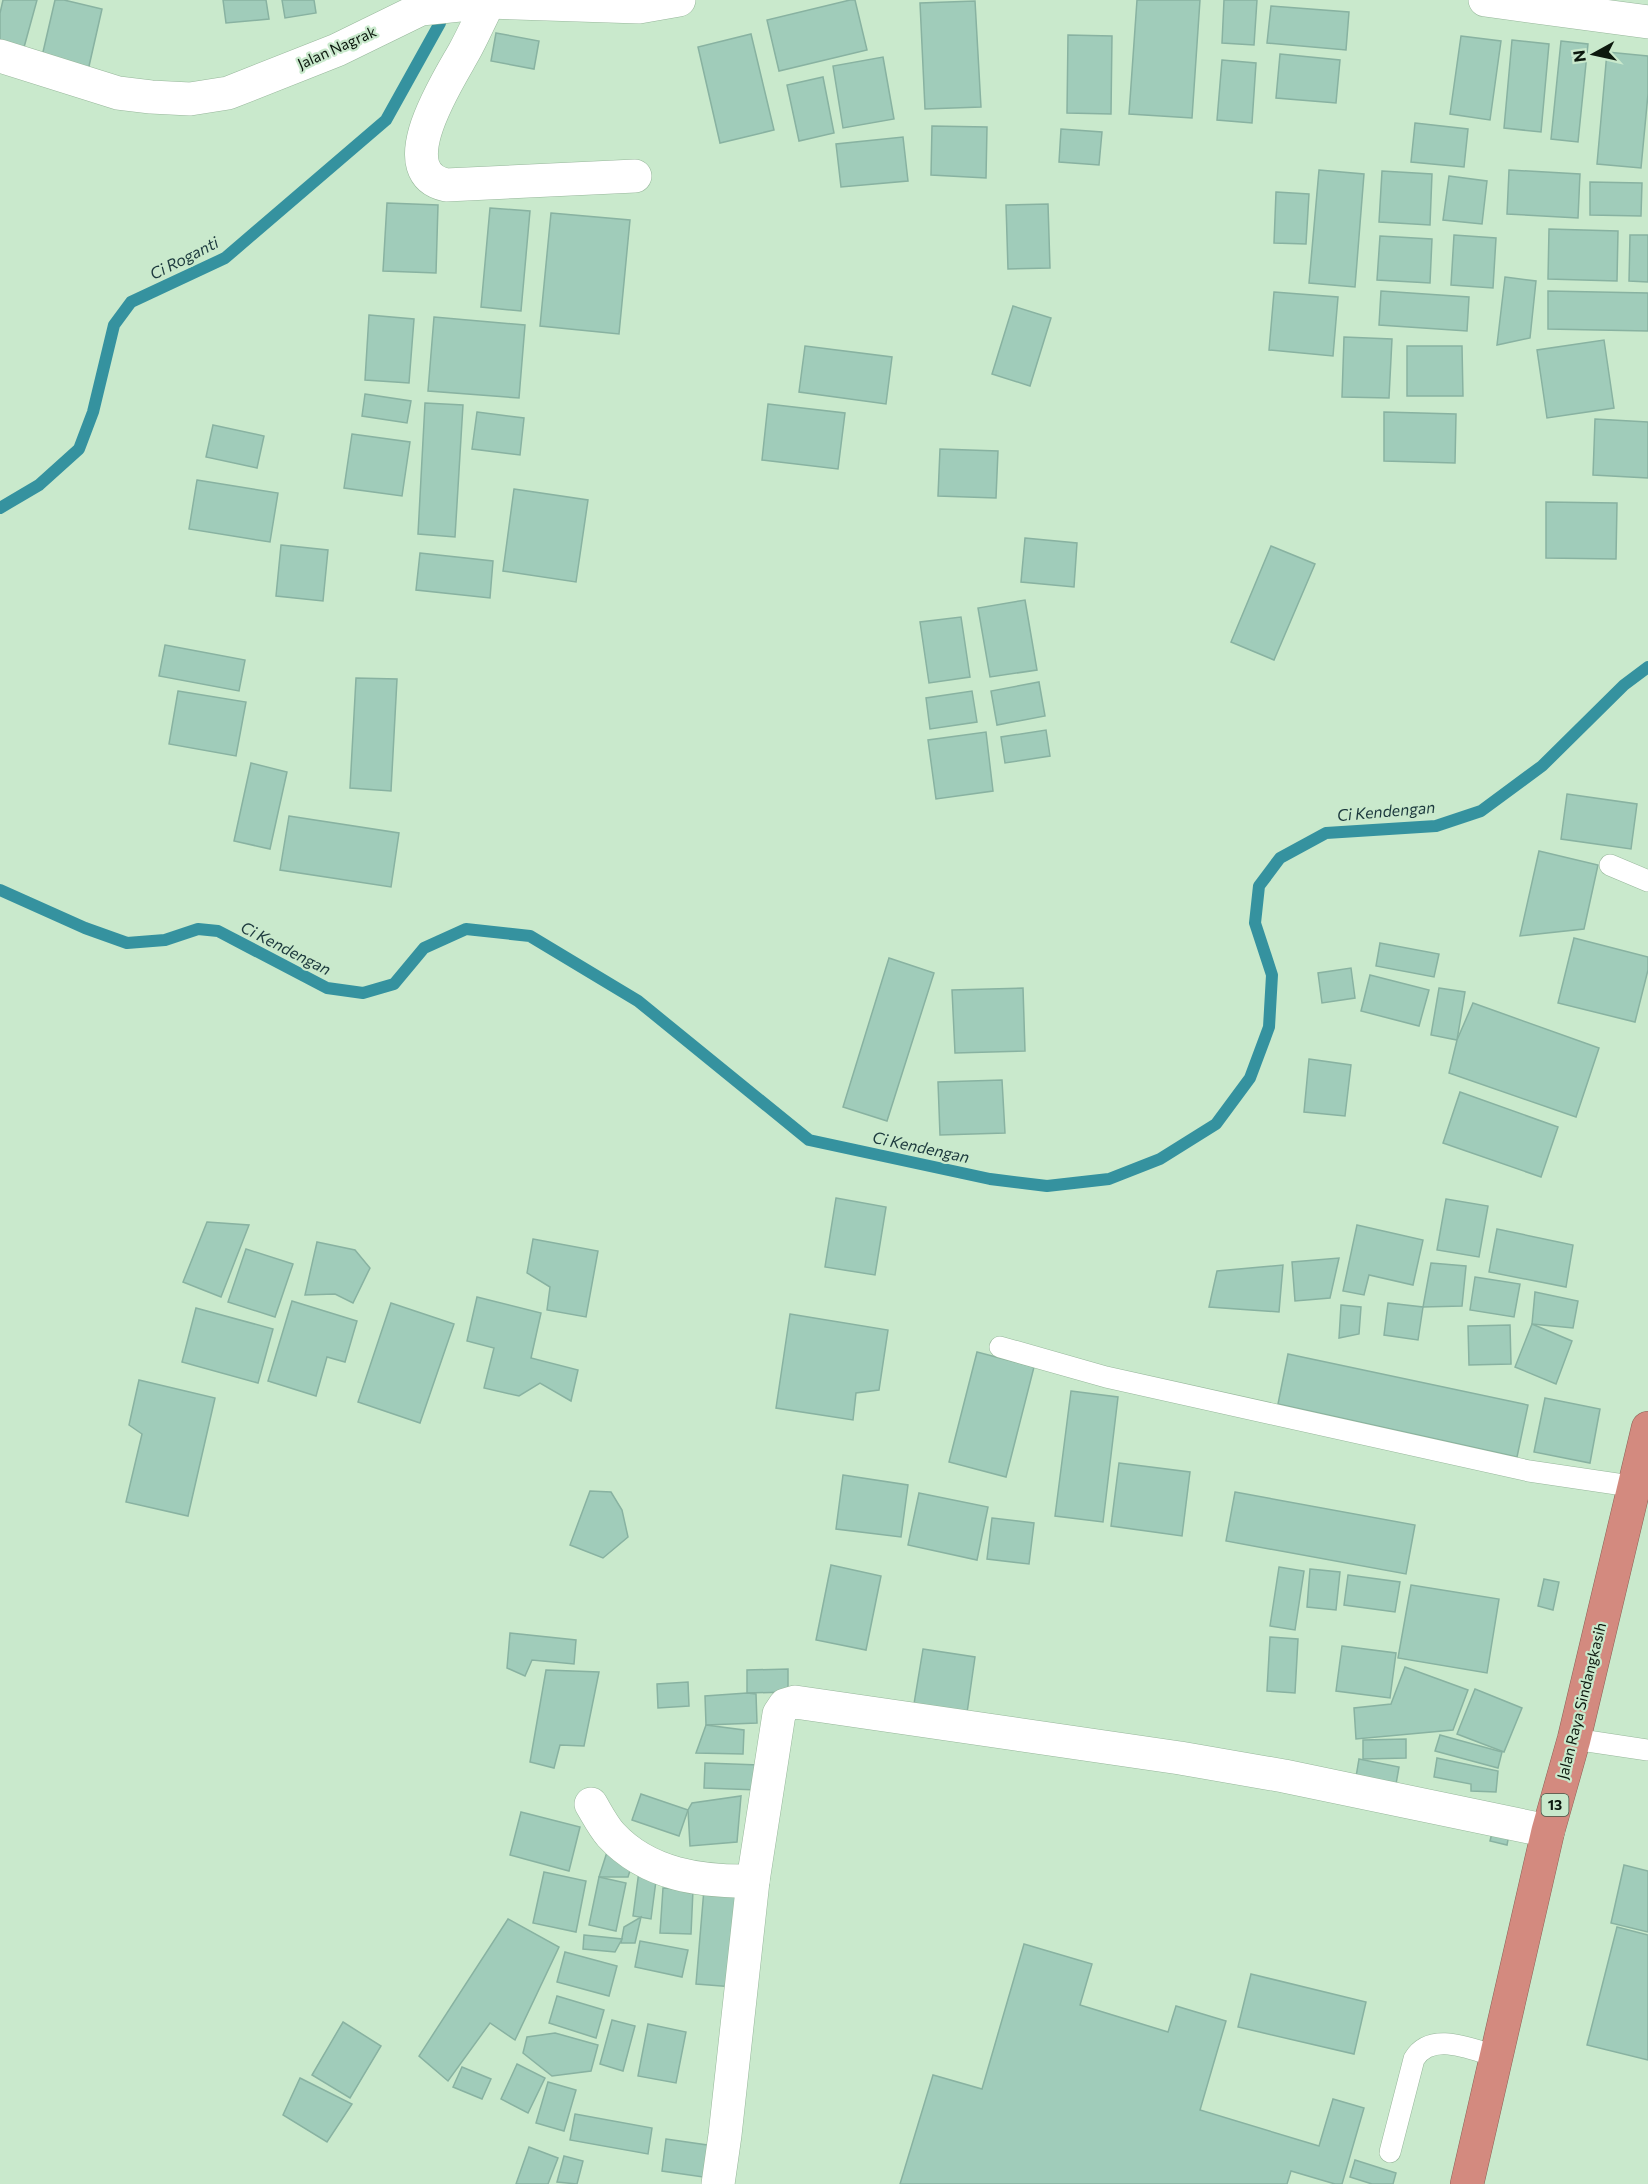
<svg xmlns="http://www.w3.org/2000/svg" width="1648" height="2184" font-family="Commissioner,sans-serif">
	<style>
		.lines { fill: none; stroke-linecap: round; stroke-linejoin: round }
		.stream { stroke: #35929f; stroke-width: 12 }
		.building { fill: #a0ccba; stroke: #88b2a1; stroke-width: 1.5 }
		.lane-casing { stroke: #97b79b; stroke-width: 22 }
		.street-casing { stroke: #97b79b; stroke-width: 34 }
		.highway-casing { stroke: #8d6257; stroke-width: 34 }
		.lane { stroke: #fff; stroke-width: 21 }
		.street { stroke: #fff; stroke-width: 33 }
		.highway { stroke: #d38a7f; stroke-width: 33 }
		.labels { text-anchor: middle; stroke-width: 4.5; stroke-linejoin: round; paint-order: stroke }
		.shield { fill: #c9e9cc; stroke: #455747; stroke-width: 1.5 }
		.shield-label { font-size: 14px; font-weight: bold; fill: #0c180e }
		.street-label { font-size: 15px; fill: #0c180e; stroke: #c9e9cc }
		.water-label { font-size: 16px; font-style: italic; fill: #1c393d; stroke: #c9e9cc }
	</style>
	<rect width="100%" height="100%" fill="#c9e9cc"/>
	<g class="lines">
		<g class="stream">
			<path d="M 0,508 L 39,485 L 79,449 L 93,412 L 114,325 L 131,302 L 225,258 L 386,120 L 440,23"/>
			<path d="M 0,890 L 85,928 L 127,943 L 165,940 L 198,929 L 218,931 L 327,988 L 363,993 L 394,984 L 424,948 L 466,929 L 530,936 L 638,1001 L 809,1140 L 990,1179 L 1047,1186 L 1109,1179 L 1160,1159 L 1216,1124 L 1250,1078 L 1269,1027 L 1272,975 L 1255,923 L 1259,886 L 1280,858 L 1326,833 L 1436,826 L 1481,811 L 1542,766 L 1624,685 L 1648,667"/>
		</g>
	</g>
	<g class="building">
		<path d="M 3,0 L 37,0 L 23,51 L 0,45 L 0,13 Z"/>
		<path d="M 55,0 L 64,0 L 102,9 L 87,75 L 40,65 Z"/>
		<path d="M 223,0 L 266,0 L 269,19 L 226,23 Z"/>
		<path d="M 282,0 L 314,0 L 316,13 L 285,18 Z"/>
		<path d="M 850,0 L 855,0 L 867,50 L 779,71 L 767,20 Z"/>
		<path d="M 1137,0 L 1200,0 L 1192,118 L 1129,114 Z"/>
		<path d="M 1224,0 L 1257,0 L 1254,45 L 1222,43 Z"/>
		<path d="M 975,1 L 981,107 L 925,109 L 920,3 Z"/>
		<path d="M 1271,6 L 1349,12 L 1346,50 L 1267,43 Z"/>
		<path d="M 496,33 L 539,41 L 534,69 L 491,61 Z"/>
		<path d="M 751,34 L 774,130 L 720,143 L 698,47 Z"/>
		<path d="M 1068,35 L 1112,36 L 1111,114 L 1067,113 Z"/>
		<path d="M 1461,36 L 1501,41 L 1490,120 L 1450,114 Z"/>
		<path d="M 1512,40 L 1549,44 L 1541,132 L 1504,128 Z"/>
		<path d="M 1561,41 L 1588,44 L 1578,142 L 1551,139 Z"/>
		<path d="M 1607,52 L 1648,56 L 1648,94 L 1641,168 L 1597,164 Z"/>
		<path d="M 1280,54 L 1340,60 L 1336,103 L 1276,98 Z"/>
		<path d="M 883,57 L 894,119 L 843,128 L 833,66 Z"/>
		<path d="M 1222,60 L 1256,63 L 1252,123 L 1217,120 Z"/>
		<path d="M 823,77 L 834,133 L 799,141 L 787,85 Z"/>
		<path d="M 1415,123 L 1468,129 L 1464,167 L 1411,162 Z"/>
		<path d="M 932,126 L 987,127 L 986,178 L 931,175 Z"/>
		<path d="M 1061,129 L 1102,132 L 1099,165 L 1059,162 Z"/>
		<path d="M 903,137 L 908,181 L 841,187 L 836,144 Z"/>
		<path d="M 1319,170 L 1364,174 L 1355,287 L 1309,283 Z"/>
		<path d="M 1509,170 L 1580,174 L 1578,218 L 1507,214 Z"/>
		<path d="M 1382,171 L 1432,174 L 1430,225 L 1379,222 Z"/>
		<path d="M 1449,176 L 1487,181 L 1482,224 L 1443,220 Z"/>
		<path d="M 1590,182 L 1642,183 L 1641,216 L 1590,215 Z"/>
		<path d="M 1276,192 L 1309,194 L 1306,244 L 1274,243 Z"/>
		<path d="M 387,203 L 438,205 L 436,273 L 383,271 Z"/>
		<path d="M 1048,204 L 1050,268 L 1008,269 L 1006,205 Z"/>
		<path d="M 490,208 L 530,211 L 521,311 L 481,307 Z"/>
		<path d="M 551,213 L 630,220 L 619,334 L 540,326 Z"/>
		<path d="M 1549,229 L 1618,231 L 1617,281 L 1548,279 Z"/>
		<path d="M 1454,235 L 1496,238 L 1493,288 L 1451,285 Z"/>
		<path d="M 1630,235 L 1648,235 L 1648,282 L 1629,281 Z"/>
		<path d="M 1380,236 L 1432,239 L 1430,283 L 1377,280 Z"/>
		<path d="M 1505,277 L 1536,281 L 1530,338 L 1497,345 Z"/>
		<path d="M 1381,291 L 1469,297 L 1467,331 L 1379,325 Z"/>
		<path d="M 1548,291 L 1648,293 L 1648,331 L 1548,329 Z"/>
		<path d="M 1274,292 L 1338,297 L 1333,356 L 1269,350 Z"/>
		<path d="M 1013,306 L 1051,318 L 1030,386 L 992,374 Z"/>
		<path d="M 369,315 L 414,319 L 409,383 L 365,380 Z"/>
		<path d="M 434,317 L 525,325 L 519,398 L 428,391 Z"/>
		<path d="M 1344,337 L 1392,339 L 1389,398 L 1342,397 Z"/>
		<path d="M 1604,340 L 1614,408 L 1547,418 L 1537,350 Z"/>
		<path d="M 805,346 L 892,357 L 886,404 L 799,392 Z"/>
		<path d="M 1407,346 L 1462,346 L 1463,396 L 1407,396 Z"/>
		<path d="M 365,394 L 411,401 L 407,423 L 362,416 Z"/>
		<path d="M 425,403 L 463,405 L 455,537 L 418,534 Z"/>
		<path d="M 768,404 L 845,413 L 838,469 L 762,460 Z"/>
		<path d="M 477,412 L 524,418 L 520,455 L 472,449 Z"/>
		<path d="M 1384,412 L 1456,414 L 1455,463 L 1384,461 Z"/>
		<path d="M 1595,419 L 1648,422 L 1648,478 L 1593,475 Z"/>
		<path d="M 213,425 L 264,436 L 257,468 L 206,457 Z"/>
		<path d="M 352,434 L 410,442 L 402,496 L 344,488 Z"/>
		<path d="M 940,449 L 998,451 L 996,498 L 938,496 Z"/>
		<path d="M 197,480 L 278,493 L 270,542 L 189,529 Z"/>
		<path d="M 514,489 L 588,500 L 576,582 L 503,571 Z"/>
		<path d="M 1546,502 L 1617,503 L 1616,559 L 1546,558 Z"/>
		<path d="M 1025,538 L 1077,543 L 1074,587 L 1021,582 Z"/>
		<path d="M 281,545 L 328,550 L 323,601 L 276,596 Z"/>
		<path d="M 1271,546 L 1315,564 L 1274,660 L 1231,642 Z"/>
		<path d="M 420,553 L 493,561 L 490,598 L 416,590 Z"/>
		<path d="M 1025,600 L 1037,670 L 990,677 L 978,608 Z"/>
		<path d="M 961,617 L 970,677 L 929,683 L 920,622 Z"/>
		<path d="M 165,645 L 245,660 L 239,691 L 159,676 Z"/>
		<path d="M 356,678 L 397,679 L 391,791 L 350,788 Z"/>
		<path d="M 1039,682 L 1045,716 L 997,725 L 991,691 Z"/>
		<path d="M 178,691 L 246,702 L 236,756 L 169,744 Z"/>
		<path d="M 972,691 L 977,722 L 930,729 L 926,698 Z"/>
		<path d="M 1046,730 L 1050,756 L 1005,763 L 1001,737 Z"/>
		<path d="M 986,732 L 993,791 L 936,799 L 928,740 Z"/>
		<path d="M 251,763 L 287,772 L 270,849 L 234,841 Z"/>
		<path d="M 1567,794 L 1637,804 L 1631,849 L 1561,839 Z"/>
		<path d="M 289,816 L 399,833 L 391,887 L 280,870 Z"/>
		<path d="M 1539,851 L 1598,865 L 1584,929 L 1520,936 Z"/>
		<path d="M 1574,938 L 1648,957 L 1648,970 L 1635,1022 L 1558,1003 Z"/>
		<path d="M 1380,943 L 1439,954 L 1434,977 L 1376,966 Z"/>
		<path d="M 889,958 L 934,973 L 887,1121 L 843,1107 Z"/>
		<path d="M 1351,968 L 1355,998 L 1322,1003 L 1318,973 Z"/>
		<path d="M 1370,975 L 1429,990 L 1419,1026 L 1361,1011 Z"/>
		<path d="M 1023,988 L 1025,1051 L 955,1053 L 952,990 Z"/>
		<path d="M 1439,988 L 1465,992 L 1457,1040 L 1431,1035 Z"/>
		<path d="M 1473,1003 L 1599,1048 L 1576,1117 L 1449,1073 L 1457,1040 Z"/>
		<path d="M 1309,1059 L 1351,1065 L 1345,1116 L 1304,1112 Z"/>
		<path d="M 1002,1080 L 1005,1133 L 940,1135 L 938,1082 Z"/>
		<path d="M 1460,1092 L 1558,1127 L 1541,1177 L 1443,1143 Z"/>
		<path d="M 836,1198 L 886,1207 L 875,1275 L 825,1267 Z"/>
		<path d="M 1446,1199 L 1488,1206 L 1479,1257 L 1437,1250 Z"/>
		<path d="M 207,1222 L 249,1225 L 221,1297 L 183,1282 Z"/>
		<path d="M 1357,1225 L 1423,1240 L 1413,1285 L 1369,1275 L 1364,1295 L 1343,1291 Z"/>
		<path d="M 1497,1229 L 1573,1245 L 1566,1287 L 1489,1272 Z"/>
		<path d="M 533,1239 L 598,1251 L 586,1317 L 547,1310 L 550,1287 L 527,1273 Z"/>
		<path d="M 317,1242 L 355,1250 L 370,1268 L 353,1303 L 335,1294 L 305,1295 Z"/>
		<path d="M 246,1249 L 293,1264 L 275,1317 L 228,1302 Z"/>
		<path d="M 1339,1258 L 1330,1298 L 1295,1301 L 1292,1262 Z"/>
		<path d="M 1431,1263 L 1466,1266 L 1462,1306 L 1423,1307 Z"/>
		<path d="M 1283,1265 L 1279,1312 L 1209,1307 L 1217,1271 Z"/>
		<path d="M 1475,1277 L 1520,1284 L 1514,1317 L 1470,1310 Z"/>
		<path d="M 1535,1292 L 1578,1301 L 1573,1328 L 1532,1324 Z"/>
		<path d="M 477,1297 L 541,1313 L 531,1358 L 578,1370 L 571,1401 L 540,1383 L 519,1396 L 484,1388 L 494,1348 L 467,1341 Z"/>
		<path d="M 292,1301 L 357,1321 L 345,1362 L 327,1357 L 316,1396 L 268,1381 Z"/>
		<path d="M 391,1303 L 454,1324 L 420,1423 L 358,1402 Z"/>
		<path d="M 1388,1303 L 1423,1307 L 1418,1340 L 1384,1335 Z"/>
		<path d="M 1341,1305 L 1361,1307 L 1359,1334 L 1339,1338 Z"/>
		<path d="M 196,1308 L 273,1329 L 258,1383 L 182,1362 Z"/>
		<path d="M 790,1314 L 888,1330 L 879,1390 L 856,1393 L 853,1420 L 776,1408 Z"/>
		<path d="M 1532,1324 L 1572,1341 L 1556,1384 L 1515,1367 Z"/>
		<path d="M 1510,1325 L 1511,1364 L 1469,1365 L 1468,1326 Z"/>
		<path d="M 977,1352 L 1034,1367 L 1006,1477 L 949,1462 Z"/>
		<path d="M 1288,1354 L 1528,1405 L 1517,1457 L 1278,1404 Z"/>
		<path d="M 139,1380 L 215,1398 L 188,1516 L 126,1502 L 142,1434 L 129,1425 Z"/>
		<path d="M 1071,1391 L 1118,1397 L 1103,1522 L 1055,1516 Z"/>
		<path d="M 1545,1398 L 1600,1409 L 1590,1463 L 1534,1452 Z"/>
		<path d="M 1119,1463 L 1190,1472 L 1182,1536 L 1111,1526 Z"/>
		<path d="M 843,1475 L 908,1485 L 901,1537 L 836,1529 Z"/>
		<path d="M 590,1491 L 611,1492 L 622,1510 L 628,1537 L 603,1558 L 570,1545 Z"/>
		<path d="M 1235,1492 L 1415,1525 L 1406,1574 L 1226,1541 Z"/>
		<path d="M 919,1493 L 988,1507 L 977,1560 L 908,1545 Z"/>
		<path d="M 992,1518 L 1034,1523 L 1029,1564 L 987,1559 Z"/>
		<path d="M 831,1565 L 881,1576 L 866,1650 L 816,1640 Z"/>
		<path d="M 1279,1567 L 1304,1571 L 1295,1630 L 1270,1626 Z"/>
		<path d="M 1310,1569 L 1340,1572 L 1336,1610 L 1307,1607 Z"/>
		<path d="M 1348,1575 L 1400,1582 L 1395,1612 L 1344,1605 Z"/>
		<path d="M 1544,1579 L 1559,1582 L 1553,1610 L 1538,1606 Z"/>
		<path d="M 1411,1585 L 1499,1599 L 1487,1673 L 1398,1658 Z"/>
		<path d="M 510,1633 L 576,1640 L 574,1664 L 532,1660 L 525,1676 L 507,1668 Z"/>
		<path d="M 1270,1637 L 1298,1639 L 1295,1693 L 1267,1691 Z"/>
		<path d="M 1342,1646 L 1396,1653 L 1390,1698 L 1336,1691 Z"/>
		<path d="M 923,1649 L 975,1657 L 967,1713 L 914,1704 Z"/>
		<path d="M 1405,1667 L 1468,1690 L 1453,1730 L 1356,1739 L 1354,1708 L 1391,1704 Z"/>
		<path d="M 788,1669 L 788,1692 L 747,1693 L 747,1670 Z"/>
		<path d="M 546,1670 L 599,1672 L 584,1746 L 560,1745 L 554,1768 L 530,1762 Z"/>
		<path d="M 688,1682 L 689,1706 L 658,1708 L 657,1684 Z"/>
		<path d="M 1475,1689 L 1522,1708 L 1504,1752 L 1457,1734 Z"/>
		<path d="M 747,1693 L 756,1694 L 757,1723 L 706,1725 L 705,1696 Z"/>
		<path d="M 706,1725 L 744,1730 L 743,1754 L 696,1753 Z"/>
		<path d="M 1440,1735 L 1502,1752 L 1498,1768 L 1435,1751 Z"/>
		<path d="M 1406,1739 L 1406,1758 L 1363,1759 L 1363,1740 Z"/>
		<path d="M 1437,1758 L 1498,1771 L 1496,1792 L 1471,1791 L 1471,1784 L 1434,1777 Z"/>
		<path d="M 1359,1759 L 1399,1767 L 1395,1790 L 1355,1783 Z"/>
		<path d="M 705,1763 L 759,1765 L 758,1790 L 704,1788 Z"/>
		<path d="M 641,1794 L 688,1810 L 679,1836 L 632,1820 Z"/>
		<path d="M 741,1796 L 737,1842 L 690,1846 L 688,1810 L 692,1803 Z"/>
		<path d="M 521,1812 L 580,1827 L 569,1871 L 510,1855 Z"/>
		<path d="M 1494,1825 L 1510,1829 L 1507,1845 L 1490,1841 Z"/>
		<path d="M 608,1849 L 634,1858 L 628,1877 L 599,1877 Z"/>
		<path d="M 1624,1865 L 1648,1871 L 1648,1932 L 1611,1923 Z"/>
		<path d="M 639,1871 L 657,1873 L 651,1919 L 633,1916 Z"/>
		<path d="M 544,1872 L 586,1881 L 576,1932 L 533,1923 Z"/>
		<path d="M 599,1877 L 626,1883 L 616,1931 L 589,1925 Z"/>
		<path d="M 663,1888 L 693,1890 L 691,1934 L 660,1933 Z"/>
		<path d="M 704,1889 L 742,1893 L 734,1987 L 696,1984 Z"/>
		<path d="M 641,1917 L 635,1943 L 621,1943 L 624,1927 Z"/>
		<path d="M 508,1919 L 559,1947 L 515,2040 L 490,2023 L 448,2081 L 419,2056 Z"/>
		<path d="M 1617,1927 L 1648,1935 L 1648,2060 L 1587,2045 Z"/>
		<path d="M 584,1935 L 622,1939 L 615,1952 L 583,1949 Z"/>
		<path d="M 640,1941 L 688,1950 L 682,1977 L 635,1967 Z"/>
		<path d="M 1024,1944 L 1092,1964 L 1080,2005 L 1168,2032 L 1176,2006 L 1226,2021 L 1200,2110 L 1319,2146 L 1333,2099 L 1364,2108 L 1342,2184 L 1335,2184 L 1291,2171 L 1287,2184 L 900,2184 L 933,2075 L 982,2089 Z"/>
		<path d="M 565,1952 L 617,1966 L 609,1996 L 557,1982 Z"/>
		<path d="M 1251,1974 L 1366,2002 L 1354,2054 L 1238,2027 Z"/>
		<path d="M 557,1996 L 604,2010 L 596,2038 L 549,2023 Z"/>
		<path d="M 612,2020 L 635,2026 L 623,2071 L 600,2064 Z"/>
		<path d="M 343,2022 L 381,2046 L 350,2098 L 312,2075 Z"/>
		<path d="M 648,2024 L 686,2032 L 676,2083 L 638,2076 Z"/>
		<path d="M 555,2033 L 598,2045 L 591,2071 L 552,2076 L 523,2053 L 527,2037 Z"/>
		<path d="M 517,2064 L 545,2078 L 528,2113 L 501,2099 Z"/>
		<path d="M 462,2067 L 491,2079 L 482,2099 L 453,2087 Z"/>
		<path d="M 300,2078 L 352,2104 L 327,2142 L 283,2115 Z"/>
		<path d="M 548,2082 L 576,2090 L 564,2131 L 536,2123 Z"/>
		<path d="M 575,2114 L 652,2128 L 648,2154 L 570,2140 Z"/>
		<path d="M 666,2139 L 714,2146 L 710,2178 L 662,2171 Z"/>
		<path d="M 529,2147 L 558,2158 L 548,2184 L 516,2184 Z"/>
		<path d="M 564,2156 L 583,2161 L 577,2184 L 557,2182 Z"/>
		<path d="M 1355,2160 L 1396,2173 L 1393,2184 L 1372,2184 L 1350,2177 Z"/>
	</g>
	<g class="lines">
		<defs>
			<g id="lane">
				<path d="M 1610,865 L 1648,881"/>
				<path d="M 1000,1347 L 1106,1377 L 1529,1471 L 1644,1488"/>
				<path d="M 1574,1739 L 1648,1750"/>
				<path d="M 1390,2152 L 1414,2059 C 1431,2031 1470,2049 1495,2056"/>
			</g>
			<g id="street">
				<path d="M 1485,0 L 1648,22"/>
				<path d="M 489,2 C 480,19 473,36 464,52 C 449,79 388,172 446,185 L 635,176"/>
				<path d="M 0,56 L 118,93 L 151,97 L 190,99 L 228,93 L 337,50 L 421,9 L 489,2 L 639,7 L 679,0"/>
				<path d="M 591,1804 C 597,1814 603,1826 611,1835 C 648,1875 701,1882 753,1881 L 779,1714 L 785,1705 L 795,1702 L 1180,1758 L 1284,1776 L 1548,1831"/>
				<path d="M 718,2184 L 725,2135 L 753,1881"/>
			</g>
			<path id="highway" d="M 1467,2184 L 1548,1831 L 1574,1739 L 1648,1428"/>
		</defs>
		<use href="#lane" class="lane-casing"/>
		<use href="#street" class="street-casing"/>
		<use href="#highway" class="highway-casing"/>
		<use href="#lane" class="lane"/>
		<use href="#street" class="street"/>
		<use href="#highway" class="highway"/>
	</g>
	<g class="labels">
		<rect class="shield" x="1541.5" y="1794" width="27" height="22" rx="4.5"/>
		<g class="shield-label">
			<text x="1555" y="1810">13</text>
		</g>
		<g class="street-label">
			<text transform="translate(337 48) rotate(-24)" y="5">Jalan Nagrak</text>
			<text transform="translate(1582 1701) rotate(-76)" y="5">Jalan Raya Sindangkasih</text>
		</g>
		<g class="water-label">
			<text transform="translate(184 258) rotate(-27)" y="6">Ci Roganti</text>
			<text transform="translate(1386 811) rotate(-5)" y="6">Ci Kendengan</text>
			<text transform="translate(286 948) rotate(27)" y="6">Ci Kendengan</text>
			<text transform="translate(921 1147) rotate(12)" y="6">Ci Kendengan</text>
		</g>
	</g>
	<g transform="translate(1594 54) rotate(262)" stroke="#c9e9cc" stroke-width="4.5" paint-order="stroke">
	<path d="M0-4.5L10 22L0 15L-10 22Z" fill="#0c180e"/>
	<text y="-9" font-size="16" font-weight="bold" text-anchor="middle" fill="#0c180e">N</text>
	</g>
</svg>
